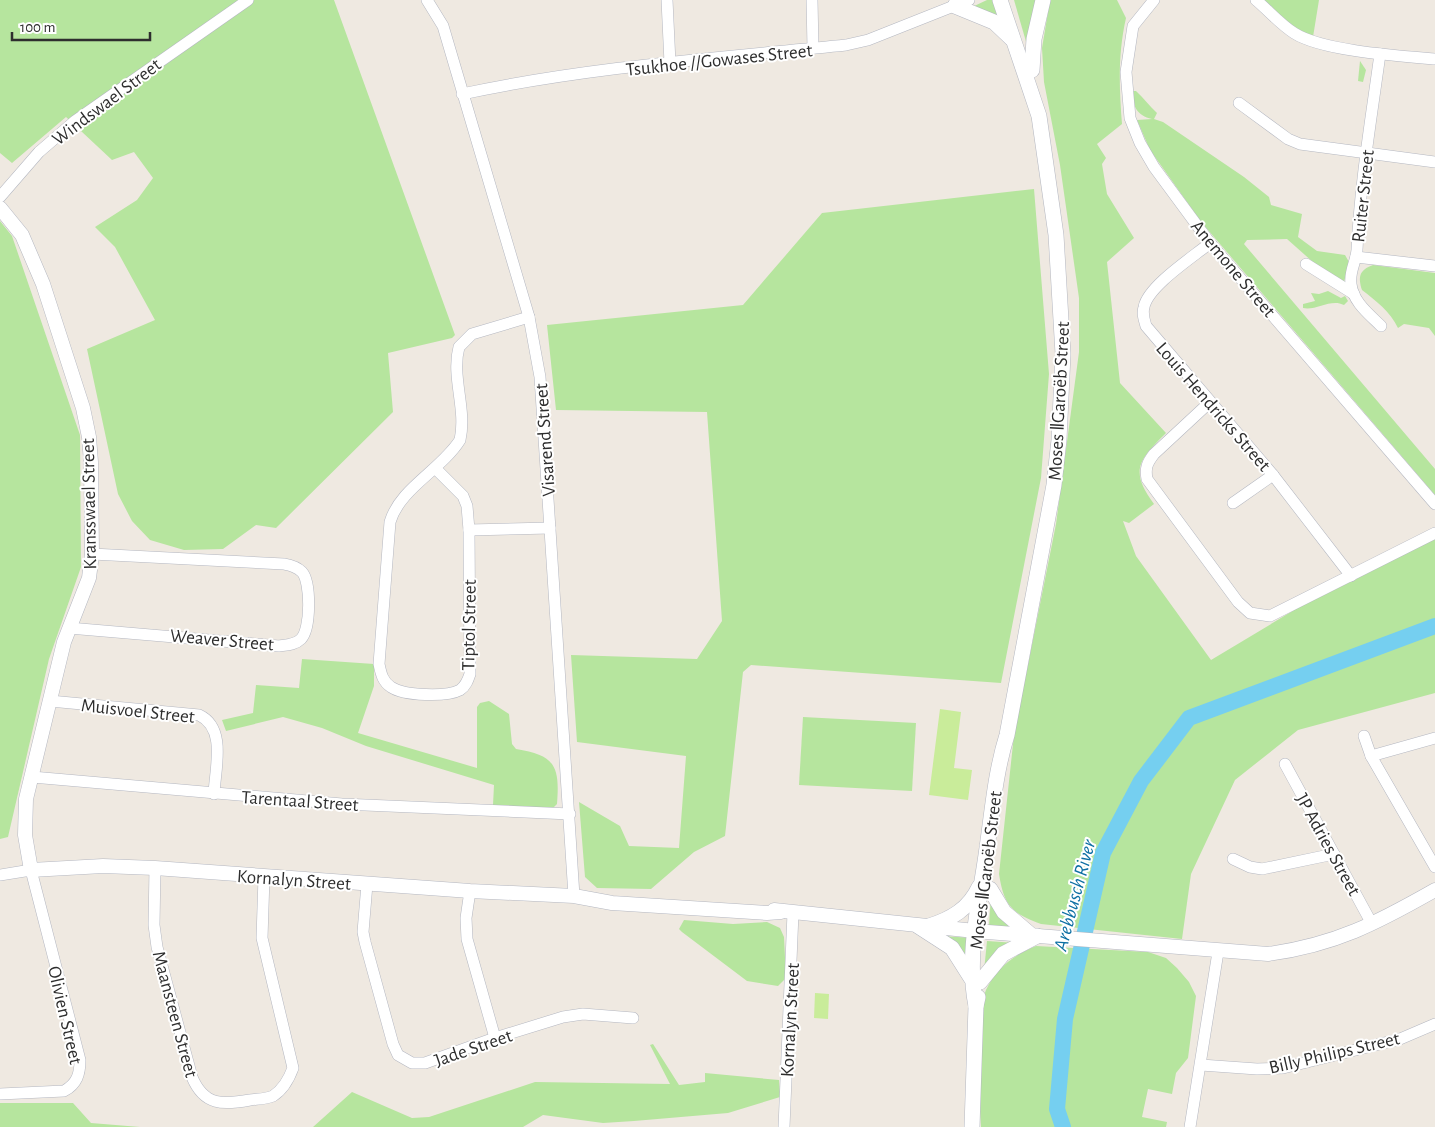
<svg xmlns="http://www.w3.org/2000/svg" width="1435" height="1127" font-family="'Alegreya Sans',sans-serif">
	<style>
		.green { fill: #b6e59e }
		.pitch { fill: #c9ec9a }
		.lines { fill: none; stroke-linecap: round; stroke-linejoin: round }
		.river { stroke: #75cff0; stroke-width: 16 }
		.minor-casing { stroke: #b4b7c1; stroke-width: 12 }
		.tertiary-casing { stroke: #b4b7c1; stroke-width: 15 }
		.secondary-casing { stroke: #b4b7c1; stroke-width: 16 }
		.minor { stroke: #fff; stroke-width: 11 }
		.tertiary { stroke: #fff; stroke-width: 14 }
		.secondary { stroke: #fff; stroke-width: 15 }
		.labels { text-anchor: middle; stroke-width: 4; stroke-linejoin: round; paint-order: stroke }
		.street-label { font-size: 19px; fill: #2e2e2e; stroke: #fff }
		.water-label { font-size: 20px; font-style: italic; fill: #0d6fa3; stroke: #fff }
	</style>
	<rect width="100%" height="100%" fill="#efe9e1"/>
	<g class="green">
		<path d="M 0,0 L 334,0 L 455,335 L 452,338 L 388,353 L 393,412 L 276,528 L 256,525 L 223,549 L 184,550 L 150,540 L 132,521 L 118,494 L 87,349 L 155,320 L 115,247 L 95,227 L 137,200 L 153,178 L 134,152 L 112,160 L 66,117 L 12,163 L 0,153 Z"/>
		<path d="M 987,0 L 998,0 L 1006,24 L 970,8 Z"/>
		<path d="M 1014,0 L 1038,0 L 1029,52 Z"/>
		<path d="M 1050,0 L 1117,0 L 1126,18 C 1118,53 1119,87 1122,124 L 1097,144 L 1106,158 L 1102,164 L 1107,194 L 1134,238 L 1107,262 L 1120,383 L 1166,433 C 1139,460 1129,470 1154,504 L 1129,523 L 1123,521 L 1136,556 L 1211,660 L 1351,576 L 1435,533 L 1435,693 L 1298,730 L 1235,780 L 1191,874 L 1182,939 L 1041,924 C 1011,913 1004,905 999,874 L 1014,735 L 1056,524 L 1079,352 L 1079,298 L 1060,165 L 1044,82 L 1042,48 Z"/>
		<path d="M 1263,0 L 1319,0 L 1313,37 L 1297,31 Z"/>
		<path d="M 1360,61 L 1366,70 L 1363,82 L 1358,81 Z"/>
		<path d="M 1132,91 L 1136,91 C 1144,98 1149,106 1157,113 L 1154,119 L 1163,122 L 1244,177 L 1269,197 L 1271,205 L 1302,214 L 1298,237 L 1317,251 L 1345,255 L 1349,262 L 1344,282 L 1323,271 L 1287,239 L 1247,240 L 1244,244 L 1435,469 L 1435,495 L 1202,223 L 1150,150 L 1137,120 L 1152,119 C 1137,116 1132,105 1132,91 Z"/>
		<path d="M 1034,189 L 1049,374 L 1041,478 L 1001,683 L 751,665 L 743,672 L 725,836 L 694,852 L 651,889 L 597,888 L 585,877 L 579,802 L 620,826 L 629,846 L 679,848 L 686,756 L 577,742 L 571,655 L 697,659 L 722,621 L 707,412 L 556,410 L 547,325 L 743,305 L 822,213 Z"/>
		<path d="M 0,221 L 12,236 L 80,435 L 81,567 L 49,659 L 8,837 L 0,839 Z"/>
		<path d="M 1373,265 L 1435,273 L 1435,336 L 1429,328 L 1404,324 L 1398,328 C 1390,311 1376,301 1362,290 C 1358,277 1359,270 1373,265 Z"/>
		<path d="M 1328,291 L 1341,298 L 1345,296 L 1348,301 L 1344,305 C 1331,298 1316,311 1303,308 L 1303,304 L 1315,301 L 1311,293 L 1319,294 Z"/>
		<path d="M 302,659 L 374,664 L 374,686 L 358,733 L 477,768 L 477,707 L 480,703 L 489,701 L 509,714 L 512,744 L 516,749 C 555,755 560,766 557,804 L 553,808 L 493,805 L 494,785 L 366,746 L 322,728 L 283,717 L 226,731 L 222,720 L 253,713 L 256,685 L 299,688 Z"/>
		<path d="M 803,717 L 916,723 L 912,791 L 799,785 Z"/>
		<path d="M 991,895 L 1020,930 L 989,926 Z"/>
		<path d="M 684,920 L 733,924 L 767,922 L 780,928 L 784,937 L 786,978 L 778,986 L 747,981 L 682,932 L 679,929 Z"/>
		<path d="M 942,936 L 973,938 L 970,966 Z"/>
		<path d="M 987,941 L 1016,943 L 984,971 Z"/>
		<path d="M 1036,946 L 1148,952 L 1166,958 L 1177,968 L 1189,982 L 1196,996 L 1188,1058 L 1176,1073 L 1172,1094 L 1148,1089 L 1142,1117 L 1167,1122 L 1166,1127 L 981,1127 C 979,1095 980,1064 981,1031 C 981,1018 981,1002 986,990 C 996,968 1014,955 1036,946 Z"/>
		<path d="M 653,1044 L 679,1085 L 705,1082 L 705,1073 L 779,1080 L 780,1097 L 728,1113 L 634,1121 L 603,1123 L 543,1115 L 523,1127 L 313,1127 L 352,1092 L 412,1118 L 429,1117 L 535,1082 L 670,1084 L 650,1045 Z"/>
		<path d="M 0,1103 L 73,1103 L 91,1123 L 140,1127 L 0,1127 Z"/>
	</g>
	<g class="pitch">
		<path d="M 940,709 L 961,712 L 954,768 L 972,770 L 968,800 L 929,795 Z"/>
		<path d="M 815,993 L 829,994 L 828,1019 L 814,1018 Z"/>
	</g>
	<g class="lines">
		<path class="river" d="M 1063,1127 L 1057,1109 L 1065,1019 L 1103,853 L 1141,781 L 1189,718 L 1435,626"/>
		<defs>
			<g id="minor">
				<path d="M 427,0 L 443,26 L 529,317 L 540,377 L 574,896"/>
				<path d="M 667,0 L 670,63"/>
				<path d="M 812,0 L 813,48"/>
				<path d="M 1154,0 L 1133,26 L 1126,72 L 1130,118 L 1140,143 L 1154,167 L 1210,243 L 1435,504"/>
				<path d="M 1256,0 C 1269,11 1280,24 1294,33 C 1322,51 1400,56 1435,59"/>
				<path d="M 1380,54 C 1371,120 1360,184 1357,250 C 1356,262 1349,272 1351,284 C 1353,302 1369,314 1381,326"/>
				<path d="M 462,94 C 587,67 718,58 846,45 L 868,40 L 969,0"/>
				<path d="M 1239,103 L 1288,139 L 1300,144 L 1435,162"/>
				<path d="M 0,197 L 39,152 L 75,121 L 248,0"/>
				<path d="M 1210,243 C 1193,257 1148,286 1144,307 C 1142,314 1144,319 1146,326 L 1273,475 L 1351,576"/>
				<path d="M 1356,257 L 1435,266"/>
				<path d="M 1306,264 L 1354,294"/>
				<path d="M 1210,402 L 1154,454 C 1147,463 1145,468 1147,479 L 1238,602 L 1250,613 L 1270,616 L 1435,533"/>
				<path d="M 435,468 L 463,496 L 467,506 L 469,530 L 470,674 C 468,680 466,686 460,690 C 447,697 404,696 391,687 C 383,682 381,674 379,664 L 390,522 C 400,488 441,470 460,440 C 467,409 451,377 459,347 L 472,334 L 529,317"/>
				<path d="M 1233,503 L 1273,475"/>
				<path d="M 469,530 L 550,528"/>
				<path d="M 69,628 L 279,646 C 286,645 295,645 301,639 C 311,629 311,582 302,572 C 297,567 290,565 284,564 L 92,554"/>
				<path d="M 50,701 L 199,715 C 227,728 215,769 214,794"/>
				<path d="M 1364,736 L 1371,756 L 1435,867"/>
				<path d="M 1371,756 L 1435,738"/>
				<path d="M 1285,764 L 1372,924"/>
				<path d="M 32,777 L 342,804 L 570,814"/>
				<path d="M 1233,859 L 1250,867 L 1262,869 L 1334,854"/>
				<path d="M 155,868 L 154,925 L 157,947 L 192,1077 C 204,1106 223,1105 250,1100 C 257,1099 267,1099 273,1096 C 284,1089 289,1079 293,1068 L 262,938 L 264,877"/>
				<path d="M 0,875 L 31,870 L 80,1060 C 80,1074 77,1084 64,1091 L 0,1094"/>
				<path d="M 367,884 L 363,932 L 365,942 L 393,1044 L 398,1055 L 412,1063 L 425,1063 L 495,1038 L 563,1017 L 583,1014 L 633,1018"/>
				<path d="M 470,891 L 466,918 L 467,939 L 495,1038"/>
				<path d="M 1201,1065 L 1257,1069 L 1283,1068 L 1400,1039 L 1435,1024"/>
				<path d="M 784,1127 L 793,913"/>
				<path d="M 1190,1127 L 1218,952"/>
			</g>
			<g id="tertiary">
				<path d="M 0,208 L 22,235 L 43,284 L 83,408 L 89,437 L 91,462 L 92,554 L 89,578 L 64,642 L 26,799 L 25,835 L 31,870 L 103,866 L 155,868 L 470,891 L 574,896 L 612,903 L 767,913 L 781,912"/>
				<path d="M 774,910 L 975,931 L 1268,954 C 1335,945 1377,923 1435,890"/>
			</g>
			<g id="secondary">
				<path d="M 958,0 L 955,6 L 994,22 L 1012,39"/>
				<path d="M 1032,70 L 1034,39 L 1043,0"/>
				<path d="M 990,889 L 1004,912 L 1031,935"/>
				<path d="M 918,926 L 952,948 L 971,978"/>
				<path d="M 929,926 C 951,919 969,909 979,887"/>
				<path d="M 980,982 L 1003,954 L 1037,936"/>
				<path d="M 976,1006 C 966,957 979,904 986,855 C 992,814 995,773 1007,735 L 1054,485 L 1059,440 L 1063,354 L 1056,235 L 1039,116 L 1000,0"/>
				<path d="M 972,1127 L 976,1006 L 978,997"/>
			</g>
		</defs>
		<use href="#minor" class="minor-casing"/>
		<use href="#tertiary" class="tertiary-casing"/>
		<use href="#secondary" class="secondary-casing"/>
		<use href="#minor" class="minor"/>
		<use href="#tertiary" class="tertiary"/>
		<use href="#secondary" class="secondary"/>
	</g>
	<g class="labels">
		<g class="street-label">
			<text transform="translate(719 59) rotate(-6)" y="7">Tsukhoe //Gowases Street</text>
			<text transform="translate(106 101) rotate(-37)" y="7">Windswael Street</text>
			<text transform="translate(1362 196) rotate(-84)" y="7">Ruiter Street</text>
			<text transform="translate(1234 268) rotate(50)" y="7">Anemone Street</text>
			<text transform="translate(1058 401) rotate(-87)" y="7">Moses ǁGaroëb Street</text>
			<text transform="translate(1214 406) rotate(49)" y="7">Louis Hendricks Street</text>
			<text transform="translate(544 440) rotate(-94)" y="7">Visarend Street</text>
			<text transform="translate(88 504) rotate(-91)" y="7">Kransswael Street</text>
			<text transform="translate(468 625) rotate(-89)" y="7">Tiptol Street</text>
			<text transform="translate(222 639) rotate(5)" y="7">Weaver Street</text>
			<text transform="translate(138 710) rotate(6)" y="7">Muisvoel Street</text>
			<text transform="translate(300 800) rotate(4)" y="7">Tarentaal Street</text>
			<text transform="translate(1329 844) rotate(61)" y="7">JP Adries Street</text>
			<text transform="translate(985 870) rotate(-83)" y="7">Moses ǁGaroëb Street</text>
			<text transform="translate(294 879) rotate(4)" y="7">Kornalyn Street</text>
			<text transform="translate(176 1014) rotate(75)" y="7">Maansteen Street</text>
			<text transform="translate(66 1015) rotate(77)" y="7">Olivien Street</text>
			<text transform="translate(789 1020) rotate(-87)" y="7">Kornalyn Street</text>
			<text transform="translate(473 1047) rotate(-19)" y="7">Jade Street</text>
			<text transform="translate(1334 1052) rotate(-13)" y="7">Billy Philips Street</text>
		</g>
		<g class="water-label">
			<text transform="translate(1074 895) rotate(-75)" y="7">Arebbusch River</text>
		</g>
	</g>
	<path d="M12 32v8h138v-8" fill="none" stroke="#2e2e2e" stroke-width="2.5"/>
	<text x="20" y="32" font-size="15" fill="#2e2e2e" stroke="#ffffff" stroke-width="4" paint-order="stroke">100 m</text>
</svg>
